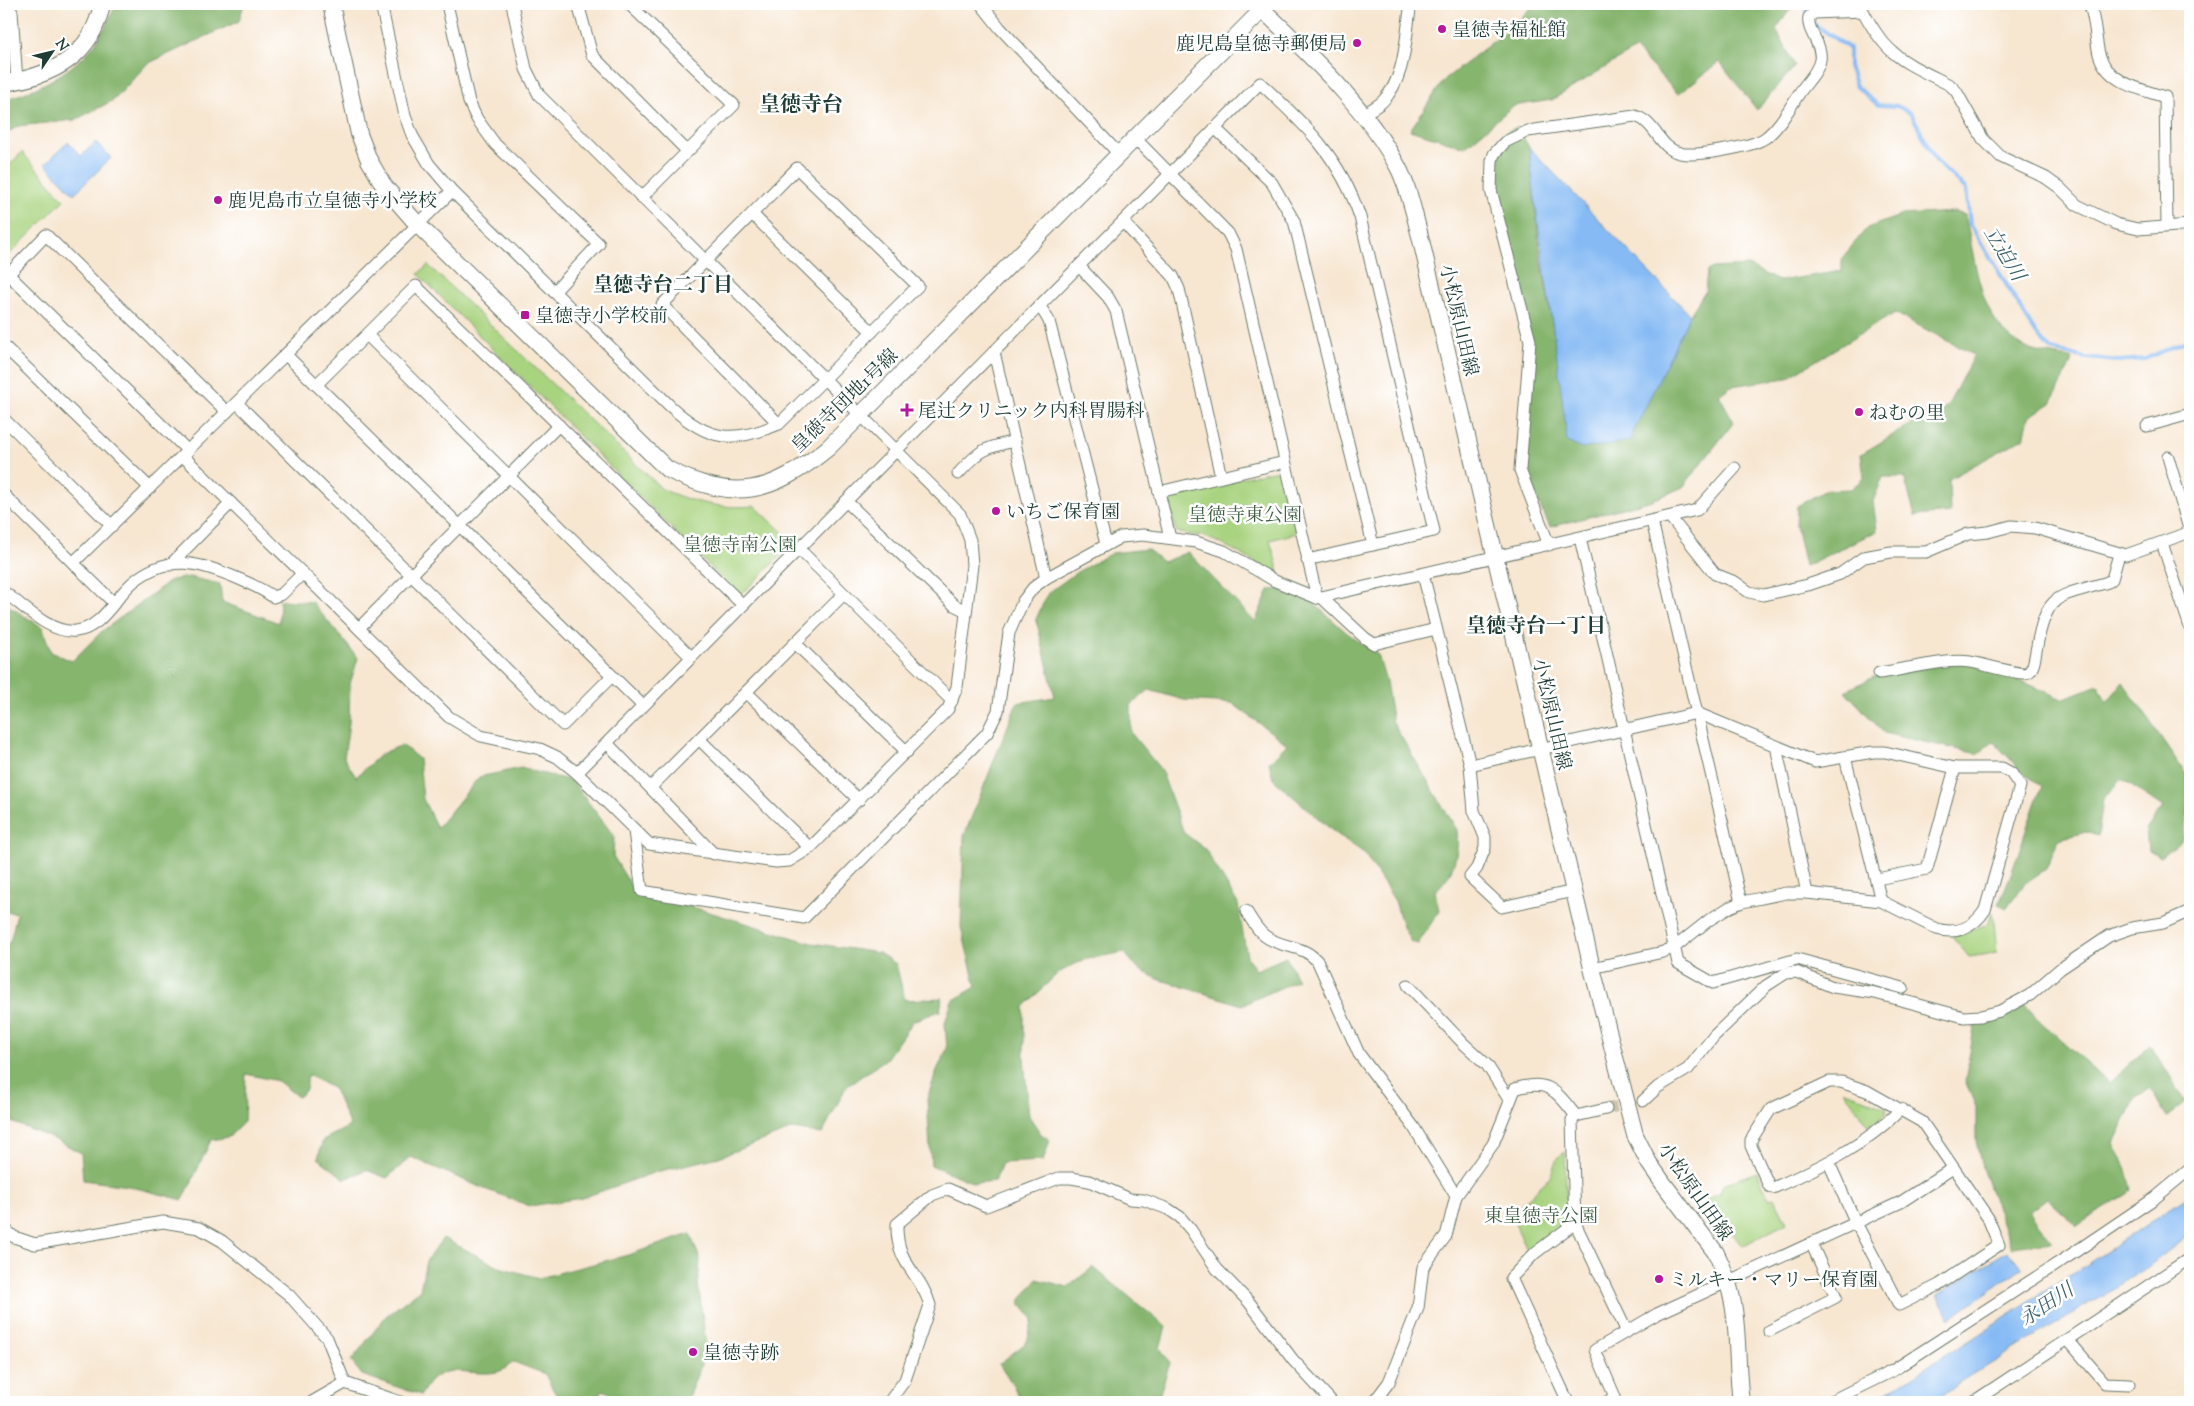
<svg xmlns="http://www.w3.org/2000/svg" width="2194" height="1406" font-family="'Sorts Mill Goudy','Noto Serif JP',serif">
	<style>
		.green { fill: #a8d37f; stroke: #64885a }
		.forest { fill: #86b56e; stroke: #527951 }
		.water { fill: #85baf4; stroke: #527c94 }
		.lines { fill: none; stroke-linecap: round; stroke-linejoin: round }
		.stream { stroke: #85baf4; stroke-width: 4 }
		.street-tunnel { stroke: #ccc4b1; stroke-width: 11; stroke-dasharray: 11 5.5; stroke-linecap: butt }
		.street-casing { stroke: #6b786b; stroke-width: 13 }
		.secondary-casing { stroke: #6b786b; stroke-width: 18 }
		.street { stroke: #fff; stroke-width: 11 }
		.secondary { stroke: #fff; stroke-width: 16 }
		.poi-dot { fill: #b5179e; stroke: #fff; stroke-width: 2 }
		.labels { text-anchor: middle; stroke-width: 5; stroke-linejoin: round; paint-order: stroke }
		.poi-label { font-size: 19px; fill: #1f3d34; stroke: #fff; text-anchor: start }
		.street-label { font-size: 19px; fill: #1f3d34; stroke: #fff }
		.park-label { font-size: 19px; fill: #416247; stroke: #fff }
		.water-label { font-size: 20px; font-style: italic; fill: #3e626e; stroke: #fff }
		.neighbourhood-label { font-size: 20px; font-weight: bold; fill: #1f3d34; stroke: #fff }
		.quarter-label { font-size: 21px; font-weight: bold; fill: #1f3d34; stroke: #fff }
	</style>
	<rect width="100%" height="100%" fill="#fff"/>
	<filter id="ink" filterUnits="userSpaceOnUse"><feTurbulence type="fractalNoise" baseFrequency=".02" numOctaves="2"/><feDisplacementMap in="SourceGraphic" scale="10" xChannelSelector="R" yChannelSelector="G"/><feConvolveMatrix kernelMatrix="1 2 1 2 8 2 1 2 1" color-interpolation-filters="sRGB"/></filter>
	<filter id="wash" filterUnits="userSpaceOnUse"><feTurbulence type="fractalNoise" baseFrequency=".0096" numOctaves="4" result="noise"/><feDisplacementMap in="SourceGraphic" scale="20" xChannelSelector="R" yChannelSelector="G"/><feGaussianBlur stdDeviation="1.12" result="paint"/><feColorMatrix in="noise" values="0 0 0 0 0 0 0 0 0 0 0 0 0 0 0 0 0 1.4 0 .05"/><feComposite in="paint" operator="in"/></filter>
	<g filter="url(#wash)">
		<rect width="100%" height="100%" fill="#f7e6d0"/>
		<g class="green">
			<path d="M 22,152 L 64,200 L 4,260 L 4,171 Z"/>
			<path d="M 428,265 L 662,489 C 693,503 722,509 755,506 L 794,543 L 742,594 L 737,594 L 418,274 Z"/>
			<path d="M 1277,470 L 1282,473 L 1296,530 L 1294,534 L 1270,540 L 1280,576 C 1255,563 1229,545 1202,536 C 1193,534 1182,536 1175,530 L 1169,497 L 1170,494 Z"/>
			<path d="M 1993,912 L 1997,953 L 1969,957 L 1952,936 L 1963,934 L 1987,924 Z"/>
			<path d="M 1843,1090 L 1887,1108 L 1886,1114 L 1869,1126 Z"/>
			<path d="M 1565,1152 L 1567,1215 L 1564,1223 L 1528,1252 L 1511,1215 L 1550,1177 L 1557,1158 Z"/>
			<path d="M 1757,1172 L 1769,1199 L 1774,1197 L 1787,1223 L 1742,1246 L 1706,1199 L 1720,1194 L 1723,1184 Z"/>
		</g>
		<g class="forest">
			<path d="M 117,4 L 244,4 L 239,21 L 147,64 L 114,100 L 75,120 L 18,126 L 4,135 L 4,99 C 34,93 79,68 97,41 C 104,30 110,16 117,4 Z"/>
			<path d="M 1534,4 L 1794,4 L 1776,29 L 1795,66 L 1757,110 L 1720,62 L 1678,94 L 1635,49 L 1552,100 L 1513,106 L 1465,147 L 1410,130 L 1444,80 L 1513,26 Z"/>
			<path d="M 1517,127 L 1529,147 L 1540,251 L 1558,359 L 1690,315 L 1705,291 L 1707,271 L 1713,268 L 1748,266 L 1779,281 L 1842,271 L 1842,258 L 1867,228 L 1902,215 L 1954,212 L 1965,215 C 1976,259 1978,324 2024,347 C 2038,354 2057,355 2073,359 L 2051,403 L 2029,417 L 2024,438 L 1949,479 L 1950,513 L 1915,516 L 1904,477 L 1883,477 L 1873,501 L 1877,531 L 1805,566 L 1796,525 L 1797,506 L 1826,490 L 1851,489 L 1864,478 L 1861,454 L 1918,420 L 1928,423 L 1948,405 L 1974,355 L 1895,313 L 1787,378 L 1731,386 L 1719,395 L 1734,422 L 1683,487 L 1653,500 L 1550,527 L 1523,470 L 1529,338 L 1496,194 L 1493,161 L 1498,140 L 1508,131 Z"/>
			<path d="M 1147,549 L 1163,562 L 1188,552 L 1255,622 L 1269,590 L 1282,589 L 1310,600 L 1346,632 L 1378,655 L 1386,682 L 1393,723 L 1457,830 C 1459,854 1454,875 1435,891 L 1439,911 L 1418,944 L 1411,942 L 1403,927 L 1395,901 L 1364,853 L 1334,832 L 1273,779 L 1269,762 L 1287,744 L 1232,703 L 1184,700 L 1149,690 L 1131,705 L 1131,733 L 1161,770 L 1184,833 L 1205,849 L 1238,904 L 1247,957 L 1256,970 L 1286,957 L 1298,980 L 1242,1005 L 1158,979 L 1138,969 L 1124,952 L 1083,960 L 1058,973 L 1024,1007 L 1024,1057 L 1029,1116 L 1041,1134 L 1050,1140 L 1043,1161 L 1002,1163 L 995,1181 L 974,1183 L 931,1165 L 927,1099 L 937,1070 L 947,1049 L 945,1023 L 952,1001 L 976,987 L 961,927 L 964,836 L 1017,703 L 1055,697 L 1036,619 L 1048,593 L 1077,572 L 1112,553 Z"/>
			<path d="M 189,577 L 220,584 L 222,602 L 279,623 L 280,600 L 312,602 L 358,658 L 350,684 L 349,723 L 344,758 L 356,777 L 381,754 L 402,745 L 419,759 L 423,799 L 437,828 L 479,777 L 521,768 L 572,781 L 614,836 L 613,856 L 633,889 L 811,943 L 879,953 L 896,964 L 905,1000 L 942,998 L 940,1011 L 913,1021 L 886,1059 L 846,1087 L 822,1134 L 793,1129 L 719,1157 L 656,1172 L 582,1198 L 530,1206 L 482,1188 L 411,1157 L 387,1178 L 366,1170 L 345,1179 L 318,1158 L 323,1140 L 350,1126 L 334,1089 L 308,1075 L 306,1090 L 298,1097 L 278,1081 L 246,1074 L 244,1122 L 229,1137 L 211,1140 L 183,1200 L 128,1186 L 83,1180 L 81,1153 L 59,1141 L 4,1119 L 7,1079 L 4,1076 L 4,946 L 10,942 L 17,913 L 4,912 L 4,603 L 42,627 L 51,652 L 72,661 L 101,632 L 171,580 Z"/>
			<path d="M 1977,661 L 2062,699 L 2098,685 L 2107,702 L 2123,682 L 2188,777 L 2190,805 L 2181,841 L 2161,857 L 2148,850 L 2146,830 L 2163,807 L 2121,779 L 2103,800 L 2098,836 L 2086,832 L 2059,839 L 2046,869 L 2025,883 L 2007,908 L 1998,904 C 2017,866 2026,825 2042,786 L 2023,773 L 1993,741 L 1978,754 L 1884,733 L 1845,691 L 1884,672 Z"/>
			<path d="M 2025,1005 L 2042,1023 L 2109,1083 L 2150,1045 L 2186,1102 L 2167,1117 L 2150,1089 L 2136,1098 L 2114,1144 L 2127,1170 L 2132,1190 L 2077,1226 L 2047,1198 L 2029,1212 L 2053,1242 L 2011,1247 L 1982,1168 L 1976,1141 L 1976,1107 L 1965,1081 L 1975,1022 L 2003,1016 Z"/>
			<path d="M 690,1234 L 700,1259 L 698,1283 L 707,1351 L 688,1397 L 674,1402 L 628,1402 L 603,1390 L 595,1402 C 559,1402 561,1406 545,1374 L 514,1362 C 509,1365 503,1371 497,1372 C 465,1378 442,1356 421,1395 L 362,1375 L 351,1361 L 386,1316 L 420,1290 L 426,1261 L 443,1238 L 499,1267 L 539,1278 L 628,1255 Z"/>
			<path d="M 1093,1267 L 1166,1327 L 1160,1348 L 1170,1363 L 1157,1402 L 1023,1402 L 999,1364 L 1027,1342 L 1033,1319 L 1019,1302 L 1037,1279 L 1068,1287 Z"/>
		</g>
		<g class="water">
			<path d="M 68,142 L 81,156 L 96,142 L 111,158 L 74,194 L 45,164 Z"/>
			<path d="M 1529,147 L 1690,315 L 1629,441 L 1582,449 L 1567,442 C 1557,343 1539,246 1529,147 Z"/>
			<path d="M 2190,1195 L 2190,1234 L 2148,1267 L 1929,1402 L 1862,1402 L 1897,1386 L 2109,1250 Z"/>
			<path d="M 2007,1251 L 2023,1267 L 1949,1319 L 1937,1295 Z"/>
		</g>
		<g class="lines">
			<g class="stream">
				<path d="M 1805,4 L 1808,16"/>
				<path d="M 1811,22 L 1849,48 L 1849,66 L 1856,86 L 1878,105 L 1897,106 L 1911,113 L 1936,161 L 1966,189 L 1970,224 L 2036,334 L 2051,350 L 2086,358 L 2119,361 L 2145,359 L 2190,339"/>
			</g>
		</g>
	</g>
	<g filter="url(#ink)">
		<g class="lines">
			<path class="street-tunnel" d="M 1606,1109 L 1643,1101"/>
			<defs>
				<g id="street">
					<path d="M 381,4 L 405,116 L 412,135 L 429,164 L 452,191 L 670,406 C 708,441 732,444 779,424 L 918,286 L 797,168 L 662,305 L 779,424"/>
					<path d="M 447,4 L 469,102 L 477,119 L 495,144 L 599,244 L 554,292"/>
					<path d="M 578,4 L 592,55 L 687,151"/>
					<path d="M 629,4 L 734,105 L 641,198"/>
					<path d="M 981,4 L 1000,28 L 1119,154"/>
					<path d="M 2089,4 C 2096,20 2095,37 2099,54 C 2107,83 2141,89 2165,97 L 2167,226"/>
					<path d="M 1860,5 C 1885,56 1902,61 1950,85 L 1956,91 L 1983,139 L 2001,157 L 2046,178 L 2060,188 L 2077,205 L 2116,224 L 2138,229 L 2190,225"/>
					<path d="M 12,12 L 17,81"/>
					<path d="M 1362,115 C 1369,111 1376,107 1382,102 C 1407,77 1405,36 1411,4"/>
					<path d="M 1215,128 L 1272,183 L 1294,221 L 1373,545"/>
					<path d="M 1135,138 L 1228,233 L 1236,249 L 1317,598"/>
					<path d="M 752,214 L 872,332"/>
					<path d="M 1123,222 L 1173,276 L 1179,289 L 1221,477"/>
					<path d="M 1079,266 L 1108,297 L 1116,311 L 1170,538"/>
					<path d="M 8,274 L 188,451"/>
					<path d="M 4,279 L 46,235 L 227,412"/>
					<path d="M 1040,306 L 1049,321 L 1106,544"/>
					<path d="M 367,335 L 691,657"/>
					<path d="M 4,346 L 150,488"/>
					<path d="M 994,352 L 1046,578"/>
					<path d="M 286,355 L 643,706"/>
					<path d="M 316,385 L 416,286 L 743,605"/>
					<path d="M 237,403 L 563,725 L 612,676"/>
					<path d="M 4,419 L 112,526"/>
					<path d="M 2147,426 L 2190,414"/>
					<path d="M 183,456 L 449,717 L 481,736 L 540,749 L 557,757 L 577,773 L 649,844 L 776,862 L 789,861 L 810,848 L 948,709 L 957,687 L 972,565 L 970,540 L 960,514 L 539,95 L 526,69 L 512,4"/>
					<path d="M 2168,457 L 2190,532"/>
					<path d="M 958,474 C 980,450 983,448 1015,441"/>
					<path d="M 1159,492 L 1285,462"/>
					<path d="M 4,495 L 114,603"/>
					<path d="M 846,501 L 954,605 L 966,611"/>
					<path d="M 1670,517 L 1715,574 L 1735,582 L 1749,592 L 1763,595 L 1808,585 L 1840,574 L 1864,557 L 1891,552 L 1926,552 L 1968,534 L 1988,532 L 2011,526 L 2035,528 L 2126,555 L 2190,532"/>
					<path d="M 1652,521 L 1741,902"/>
					<path d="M 1580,538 L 1678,963 L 1713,983 L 1797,959 L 1903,988"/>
					<path d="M 2162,543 L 2190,627"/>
					<path d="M 1549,545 L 1520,470 L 1530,341 L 1491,190 L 1492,161 L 1494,154 L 1505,142 L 1528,131 L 1635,116 C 1656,122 1659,149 1680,153 C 1695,157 1752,147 1765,138 C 1780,127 1790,107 1800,92 C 1806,83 1818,72 1820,60 C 1823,44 1806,31 1809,17 L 1814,13 L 1863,11"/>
					<path d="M 799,549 L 952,701"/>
					<path d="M 73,563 L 452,191"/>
					<path d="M 170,565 L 231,503"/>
					<path d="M 1423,574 L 1470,765 L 1474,811 L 1485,837 L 1485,848 L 1477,868 L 1470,877 L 1502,907 L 1574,891"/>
					<path d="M 4,592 C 24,606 50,634 76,631 C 102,628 114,599 132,583 C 168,552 201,563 239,579 C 250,584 263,589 273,597 L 282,594 L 303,573"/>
					<path d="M 1321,597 L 1365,638 L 1374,644 L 1436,629"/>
					<path d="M 359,628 L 559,425"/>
					<path d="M 795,643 L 907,752"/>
					<path d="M 1879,673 C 1903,670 1948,658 1970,662 C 1980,663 2024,677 2029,672 C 2035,666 2035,654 2037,646 C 2047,591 2059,597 2108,582 L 2112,579 L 2119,554"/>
					<path d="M 746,692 L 859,800"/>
					<path d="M 699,739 L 810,848"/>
					<path d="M 607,743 L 714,854"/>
					<path d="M 1776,746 L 1807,893"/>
					<path d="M 1845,757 L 1881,901"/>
					<path d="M 1470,765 L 1697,713 L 1815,762 L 1873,752 L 1885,752 L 1955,768 L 2002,768 L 2011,773 L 2020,786 L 1985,910 C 1974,927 1957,935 1937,929 L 1881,901 L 1807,893 L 1786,893 L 1742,902 L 1730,907 L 1709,920 L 1675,947 L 1663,952 L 1592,968"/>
					<path d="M 577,773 L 1260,83 C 1305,124 1340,157 1360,217 L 1434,531 L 1307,560"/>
					<path d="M 651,787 L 844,594"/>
					<path d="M 634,831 L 642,891 L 804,918 L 987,733 L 998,711 L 1009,633 L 1023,601 L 1033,588 L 1046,578 L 1121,537 L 1143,535 L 1196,542 L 1224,551 L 1275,581 L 1317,598 L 1697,510 L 1735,468"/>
					<path d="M 1877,879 L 1927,869 L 1955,768"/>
					<path d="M 1246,911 C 1251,919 1257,930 1265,936 C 1284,950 1302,943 1318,962 L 1359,1054 L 1413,1126 L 1456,1196 L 1446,1236 L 1423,1267 L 1418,1308 L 1389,1382 L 1374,1402"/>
					<path d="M 1408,985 L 1463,1043 L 1487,1065 L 1510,1101"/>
					<path d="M 1643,1101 L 1658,1087 L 1688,1069 L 1714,1036 L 1766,986 L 1786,973 L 1796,972 L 1833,987 L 1875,993 L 1964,1017 L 1981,1016 L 2000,1011 L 2030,995 L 2060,969 L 2109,936 L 2132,928 L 2163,923 L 2190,911"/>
					<path d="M 1606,1109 L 1576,1116 L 1572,1120 L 1575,1223 L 1627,1332"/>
					<path d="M 1829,1163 L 1856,1223 L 1899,1305 L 1939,1285 L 1999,1245 L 1988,1218 L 1922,1122 L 1867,1091 L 1841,1082 L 1829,1082 L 1771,1109 L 1751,1140 L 1751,1146 L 1769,1186 L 1773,1188 C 1819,1168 1866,1145 1901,1109"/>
					<path d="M 1456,1196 L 1493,1144 L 1515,1089 C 1548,1078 1556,1091 1576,1116"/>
					<path d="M 4,1228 L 14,1237 L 35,1244 L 163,1222 L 199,1228 L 222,1241 L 289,1295 L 327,1338 L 345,1383 L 400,1402"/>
					<path d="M 1769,1331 L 1836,1297 L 1811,1243"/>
					<path d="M 2068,1340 L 2105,1383 L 2129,1384"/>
					<path d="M 312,1402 L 345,1383"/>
					<path d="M 889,1402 L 905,1380 L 930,1305 C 920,1271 896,1266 897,1224 L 932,1195 L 948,1189 L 986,1206 L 1059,1178 L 1071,1178 L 1089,1181 L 1130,1199 L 1144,1200 L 1168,1209 L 1180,1217 L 1191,1230 L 1217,1269 L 1249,1302 L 1293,1360 L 1332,1402"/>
					<path d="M 1568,1402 L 1511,1278 L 1535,1253 L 1575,1223"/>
					<path d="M 1607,1402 L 1615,1397 L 1595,1350 L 1657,1314 L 1901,1202 L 1953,1168"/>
					<path d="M 1829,1402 L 1892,1371 L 2072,1254 L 2155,1198 L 2190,1169"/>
					<path d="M 1973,1402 L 2190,1258"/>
				</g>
				<g id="secondary">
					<path d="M 331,4 L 359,134 L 369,160 L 384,186 L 418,225 L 667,469 C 734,503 771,494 828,448 L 1263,9"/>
					<path d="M 1257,4 C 1308,54 1364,104 1398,167 C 1409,188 1414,214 1420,236 L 1592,968 L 1635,1135 L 1649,1163 L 1663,1183 L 1716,1253 C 1743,1307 1734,1346 1741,1402"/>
					<path d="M 4,83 C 53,76 92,56 102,4"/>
				</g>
			</defs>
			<use href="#street" class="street-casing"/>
			<use href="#secondary" class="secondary-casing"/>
			<use href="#street" class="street"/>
			<use href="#secondary" class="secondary"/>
		</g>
	</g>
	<g class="poi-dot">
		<circle cx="1442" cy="29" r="5"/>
		<circle cx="1357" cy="43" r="5"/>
		<circle cx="218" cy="200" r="5"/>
		<rect x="520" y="310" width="10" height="10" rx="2.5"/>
		<path d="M904.5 402.5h5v5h5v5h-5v5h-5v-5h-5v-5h5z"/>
		<circle cx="1859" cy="412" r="5"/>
		<circle cx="996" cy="511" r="5"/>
		<circle cx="1659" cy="1279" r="5"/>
		<circle cx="693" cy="1352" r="5"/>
	</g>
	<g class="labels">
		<g class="poi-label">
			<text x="1452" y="36">皇徳寺福祉館</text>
			<text x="1347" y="50" text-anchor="end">鹿児島皇徳寺郵便局</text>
			<text x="228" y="207">鹿児島市立皇徳寺小学校</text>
			<text x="535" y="322">皇徳寺小学校前</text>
			<text x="918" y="417">尾辻クリニック内科胃腸科</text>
			<text x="1869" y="419">ねむの里</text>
			<text x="1006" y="518">いちご保育園</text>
			<text x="1669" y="1286">ミルキー・マリー保育園</text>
			<text x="703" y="1359">皇徳寺跡</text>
		</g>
		<g class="street-label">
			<text transform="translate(1460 320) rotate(77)" y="7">小松原山田線</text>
			<text transform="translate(844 400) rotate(-44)" y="7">皇徳寺団地1号線</text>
			<text transform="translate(1553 714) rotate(77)" y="7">小松原山田線</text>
			<text transform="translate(1696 1191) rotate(55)" y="7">小松原山田線</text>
		</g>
		<g class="park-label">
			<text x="1245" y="521">皇徳寺東公園</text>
			<text x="740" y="551">皇徳寺南公園</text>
			<text x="1541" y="1222">東皇徳寺公園</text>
		</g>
		<g class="water-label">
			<text transform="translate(2005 253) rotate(59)" y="7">立迫川</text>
			<text transform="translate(2046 1304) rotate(-34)" y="7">永田川</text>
		</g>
		<g class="neighbourhood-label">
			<text x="663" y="291">皇徳寺台二丁目</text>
			<text x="1536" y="632">皇徳寺台一丁目</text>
		</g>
		<g class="quarter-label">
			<text x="801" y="111">皇徳寺台</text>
		</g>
	</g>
	<rect width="2194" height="1406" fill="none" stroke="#fff" stroke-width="20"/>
	<g transform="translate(52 52) rotate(55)" stroke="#ffffff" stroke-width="4" paint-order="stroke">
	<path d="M0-4L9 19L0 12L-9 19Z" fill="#1f3d34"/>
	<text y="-8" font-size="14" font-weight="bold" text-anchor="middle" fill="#1f3d34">N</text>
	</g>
</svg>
